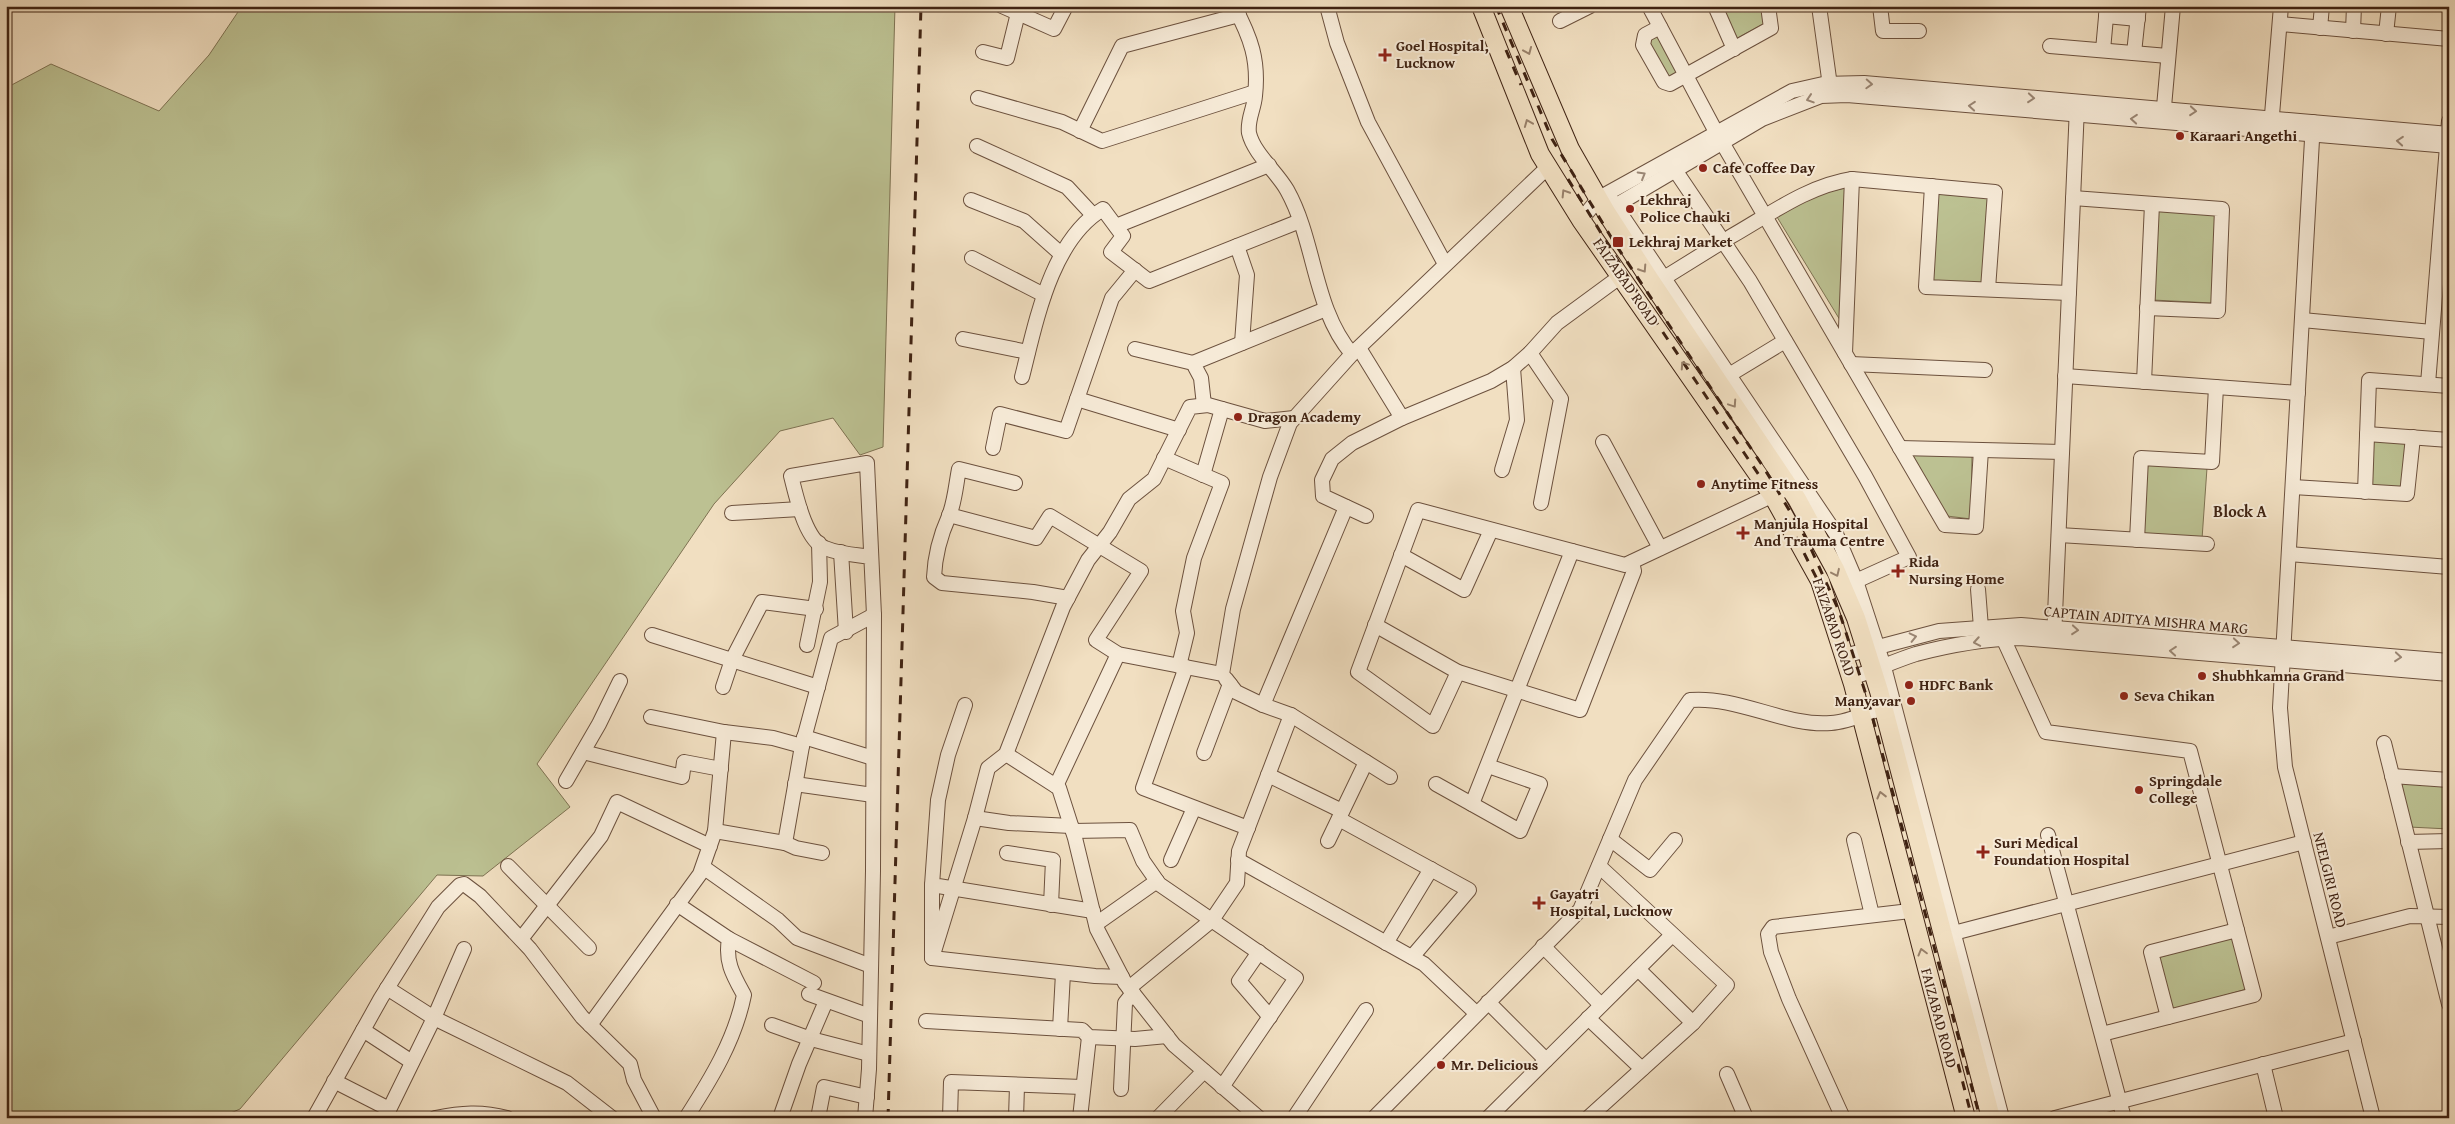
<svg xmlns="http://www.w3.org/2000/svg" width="2455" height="1124" font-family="'Gentium Book Plus',serif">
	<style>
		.green { fill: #bcc192; stroke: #7e7252 }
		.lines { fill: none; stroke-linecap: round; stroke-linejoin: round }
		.minor-casing { stroke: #6c513e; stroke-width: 16 }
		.major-casing { stroke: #3f2212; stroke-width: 20 }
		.minor { stroke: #f6ead7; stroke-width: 14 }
		.major { stroke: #f1dfc1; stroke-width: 18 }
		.rail { stroke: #3f2212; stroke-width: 3; stroke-dasharray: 9 9; stroke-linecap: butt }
		.oneway { stroke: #98806a }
		.oneway2 { stroke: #9a8674 }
		.poi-dot { fill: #8f2418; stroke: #f6ead7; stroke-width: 2 }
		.labels { text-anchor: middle; stroke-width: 4; stroke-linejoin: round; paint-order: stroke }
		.poi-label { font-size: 15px; font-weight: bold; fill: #3f2212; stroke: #f6ead7; text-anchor: start }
		.street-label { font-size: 15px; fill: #3f2212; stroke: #f6ead7 }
		.neighbourhood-label { font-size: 16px; font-weight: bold; fill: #3f2212; stroke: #f6ead7 }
	</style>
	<rect width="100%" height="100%" fill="#f1dfc1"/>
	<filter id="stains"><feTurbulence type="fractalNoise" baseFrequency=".004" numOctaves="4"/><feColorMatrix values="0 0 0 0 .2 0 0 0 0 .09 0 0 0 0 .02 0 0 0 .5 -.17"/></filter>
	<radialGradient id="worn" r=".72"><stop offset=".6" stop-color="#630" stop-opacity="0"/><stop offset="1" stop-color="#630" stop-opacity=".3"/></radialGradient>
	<g class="green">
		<path d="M 242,6 L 895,6 L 883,447 L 860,455 L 833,418 L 780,431 L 714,504 L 537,764 L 570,807 L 483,876 L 437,875 L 240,1109 L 219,1118 L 6,1118 L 6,88 L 51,64 L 159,111 L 209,55 Z"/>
		<path d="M 1719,6 L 1765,6 L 1767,22 L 1734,40 Z"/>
		<path d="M 1660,32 L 1681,72 L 1667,79 L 1646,39 Z"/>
		<path d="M 1846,188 L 1840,320 L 1777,217 L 1820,193 Z"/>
		<path d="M 1937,194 L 1990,198 L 1984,285 L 1931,281 Z"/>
		<path d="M 2158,211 L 2217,214 L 2212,303 L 2153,300 Z"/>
		<path d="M 2372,441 L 2406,443 L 2403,489 L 2369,487 Z"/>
		<path d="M 1912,454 L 1972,455 L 1971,519 L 1947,516 Z"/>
		<path d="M 2148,464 L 2207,468 L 2202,539 L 2142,534 Z"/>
		<path d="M 2400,773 L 2449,778 L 2449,829 L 2409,827 Z"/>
		<path d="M 2232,937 L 2247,989 L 2172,1010 L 2157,958 Z"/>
	</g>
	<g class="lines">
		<defs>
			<g id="minor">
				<path d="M 1002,6 L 1054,29 L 1066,6"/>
				<path d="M 1234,6 C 1251,38 1259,60 1255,96 C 1254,109 1247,120 1249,133 C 1254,154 1277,172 1287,190 C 1316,242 1313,308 1352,354"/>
				<path d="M 1327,6 L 1337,43 L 1368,122 L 1445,264"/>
				<path d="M 1649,6 L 1716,132 L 1945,525 L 1976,527 L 1981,450"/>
				<path d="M 1715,6 L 1734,49"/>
				<path d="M 1819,6 L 1831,93"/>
				<path d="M 1880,6 L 1883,31 L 1919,31"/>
				<path d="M 2106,16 L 2138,19"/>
				<path d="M 1560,21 L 1590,6"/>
				<path d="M 2280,24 L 2449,39"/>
				<path d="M 1660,27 L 1645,35 L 1643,45 L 1664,82 L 1670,84 L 1771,28 L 1768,6"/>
				<path d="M 2320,28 L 2322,6"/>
				<path d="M 2353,31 L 2354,6"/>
				<path d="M 2386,34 L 2389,6"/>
				<path d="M 2050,46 L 2168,56"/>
				<path d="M 2103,50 L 2107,6"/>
				<path d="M 983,52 L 1007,58 L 1018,13"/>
				<path d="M 2134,53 L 2139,6"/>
				<path d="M 978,98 L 1062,122 L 1102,141 L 1255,92"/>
				<path d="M 2163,118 L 2173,6"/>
				<path d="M 2313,122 L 2280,708 L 2285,767 L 2373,1118"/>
				<path d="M 2271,127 L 2281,6"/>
				<path d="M 1080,131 L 1122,46 L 1239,15"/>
				<path d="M 977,146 L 1067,187 L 1093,215"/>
				<path d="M 1675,170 L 1750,281 L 1865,476 L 1909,557 L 1856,581"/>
				<path d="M 1932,186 L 1926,287 L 2069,293"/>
				<path d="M 1608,195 L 1836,534 L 1856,581 L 1884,667 L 2002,1118"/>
				<path d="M 2073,198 L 2222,209 L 2218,311 L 2147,308"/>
				<path d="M 971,200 L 1024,221 L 1061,254"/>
				<path d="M 1608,210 L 1762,119 L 1821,96 L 1847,95 L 2449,146"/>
				<path d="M 1581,220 L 1599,198 L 1792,91 L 1823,84 L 1864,83 L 2449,134"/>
				<path d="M 1116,226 L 1269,165"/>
				<path d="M 1730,237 C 1769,215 1807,186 1852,179 L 1995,192 L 1988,289"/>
				<path d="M 1237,246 L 1247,275 L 1242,343"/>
				<path d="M 972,258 L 1044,295"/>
				<path d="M 1664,278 L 1722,242"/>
				<path d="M 2302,320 L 2432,332"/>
				<path d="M 963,339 L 1028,352"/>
				<path d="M 1359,348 L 1402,418"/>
				<path d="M 1135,349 L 1193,363 L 1201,378 L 1204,405"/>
				<path d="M 1530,353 L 1561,399 L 1541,503"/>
				<path d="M 1845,353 L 1852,179"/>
				<path d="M 1193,363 L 1326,309"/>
				<path d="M 1851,364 L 1985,370"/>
				<path d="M 1729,375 L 1785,341"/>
				<path d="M 2065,376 L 2298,393"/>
				<path d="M 1022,377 C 1036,322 1051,240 1103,209 L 1123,236 L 1111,252 L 1149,281 L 1300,221"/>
				<path d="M 2144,382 L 2152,204"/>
				<path d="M 2428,384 L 2449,121"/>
				<path d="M 1077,399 L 1179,430"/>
				<path d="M 2367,434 L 2449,440"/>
				<path d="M 1603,442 L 1660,548"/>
				<path d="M 993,448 L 1000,414 L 1066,431 L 1112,298 L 1135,270"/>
				<path d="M 1900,448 L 2062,452"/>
				<path d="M 1164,458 L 1222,483 L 1194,558 L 1183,611 L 1187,633 L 1179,666"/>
				<path d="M 1502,470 L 1517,420 L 1513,368"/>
				<path d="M 1203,475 L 1222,409"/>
				<path d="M 1015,483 L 959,469 C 956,484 955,501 949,516 C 940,536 935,555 934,577 L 942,583 L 1033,592 L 1068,598"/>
				<path d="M 2293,487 L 2407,494 L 2413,437"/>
				<path d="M 2365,492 L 2369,380 L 2449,386"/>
				<path d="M 1346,507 L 1263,705 L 1291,715 L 1390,777"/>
				<path d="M 732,513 L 800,509"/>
				<path d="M 949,515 L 1036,538 L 1050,516 L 1141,571 L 1096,640 L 1118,654 L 1222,674 L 1233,609 L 1270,477 L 1290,423 L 1352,354 L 1548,167"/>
				<path d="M 1366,516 L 1323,496 L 1322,480 L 1332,459 L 1352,443 L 1402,418 L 1491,381 L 1513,368 L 1530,353 L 1557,323 L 1621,276"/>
				<path d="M 2059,535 L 2207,544"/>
				<path d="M 2137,540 L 2141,458 L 2212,462 L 2216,387"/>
				<path d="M 841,552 L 846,632"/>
				<path d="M 2289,554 L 2449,567"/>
				<path d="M 1401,555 L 1464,590 L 1491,530"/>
				<path d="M 1978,589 L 1981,628"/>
				<path d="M 1375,625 L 1458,672 L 1580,710 L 1634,571 L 1632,562"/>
				<path d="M 652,635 L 818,687"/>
				<path d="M 2003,638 L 2046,732 L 2190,751 L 2254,995 L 2102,1034"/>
				<path d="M 2054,638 L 2077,107"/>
				<path d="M 807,645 L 820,582 L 819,543"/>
				<path d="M 1844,656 L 1939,631 L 2021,625 L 2449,661"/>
				<path d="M 1186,667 L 1143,788 L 1248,828"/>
				<path d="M 1458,672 L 1433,726 L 1358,672 L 1418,510 L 1625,565 L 1782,491"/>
				<path d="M 1851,678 C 1873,671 1894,661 1916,654 C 1950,645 1985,639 2020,638 L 2449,674"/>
				<path d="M 1226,679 L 1236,692 L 1263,705"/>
				<path d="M 723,687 L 732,660 L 762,602 L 816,609"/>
				<path d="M 965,705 L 948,755 L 938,800 L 932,885 L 1093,911"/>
				<path d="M 651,717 L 724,732 L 773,738 L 802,746"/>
				<path d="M 804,737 L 873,758"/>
				<path d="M 2384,743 L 2449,1004"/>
				<path d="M 583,752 L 682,777 L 684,762 L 721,769"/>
				<path d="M 1204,753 L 1230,684"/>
				<path d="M 1006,754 L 1059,788 L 1075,838 L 1097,929 L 1125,983 L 1174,1045 L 1259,1118"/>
				<path d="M 1268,775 L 1342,811"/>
				<path d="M 2392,776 L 2449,780"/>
				<path d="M 566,781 L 599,724 L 620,681"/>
				<path d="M 795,784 L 873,795"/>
				<path d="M 1436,784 L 1520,831 L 1540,784 L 1488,766"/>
				<path d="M 1056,786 L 1118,654"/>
				<path d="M 1472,804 L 1572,551"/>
				<path d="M 975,818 L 1009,823 L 1071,826"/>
				<path d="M 1339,819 L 1469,890 L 1412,957"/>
				<path d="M 715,831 L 785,843 L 796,848 L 822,853"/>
				<path d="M 1073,831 L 1130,830 L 1143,861 L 1159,884 L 1296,978 L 1222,1087"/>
				<path d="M 2048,835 L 2124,1118"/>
				<path d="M 1610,839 L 1650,870 L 1675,840"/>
				<path d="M 1854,840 L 1872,915"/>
				<path d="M 1328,841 L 1366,762"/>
				<path d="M 2408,842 L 2449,841"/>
				<path d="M 785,843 L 802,746 L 831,638 L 874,615"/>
				<path d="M 1007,853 L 1053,860 L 1051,905"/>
				<path d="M 1171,860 L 1194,808"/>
				<path d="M 1238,860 L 1424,964 L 1476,1013"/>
				<path d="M 508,866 L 589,948"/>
				<path d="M 703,867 L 778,920 L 797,938 L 871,966"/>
				<path d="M 932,885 L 932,958 L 1095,976 L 1122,977"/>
				<path d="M 677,904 L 729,939 C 725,962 733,975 744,995 C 735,1040 711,1079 686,1118"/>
				<path d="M 1096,924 L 1157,881"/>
				<path d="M 1946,935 L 2304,842"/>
				<path d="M 2328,937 L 2410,916 L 2449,917"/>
				<path d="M 521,939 L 601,836 L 617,802 L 710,846"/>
				<path d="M 729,939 L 814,983"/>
				<path d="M 1386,943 L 1431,869"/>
				<path d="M 1543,946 L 1601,1005"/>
				<path d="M 1259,952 L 1239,981 L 1270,1017"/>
				<path d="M 932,958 L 975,818 L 988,768 L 1006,754 L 1063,607 L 1088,560 L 1110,532 L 1129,499 L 1154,479 L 1190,407 L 1208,405 L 1265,421 L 1294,418"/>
				<path d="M 1638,969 L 1693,1023"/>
				<path d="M 387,988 L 434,1018 L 567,1083 L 612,1118"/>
				<path d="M 1129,988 L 1212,920 L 1237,883 L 1239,851 L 1291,715"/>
				<path d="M 809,994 L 870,1016"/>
				<path d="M 1488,1002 L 1546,1060"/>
				<path d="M 2168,1017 L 2151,952 L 2237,930"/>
				<path d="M 1588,1018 L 1642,1069"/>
				<path d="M 926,1021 L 1082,1030 L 1089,1037 L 1135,1039 L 1167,1036"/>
				<path d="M 590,1025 L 700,874 L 715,831 L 724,732"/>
				<path d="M 772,1025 L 811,1039 L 869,1054"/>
				<path d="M 1060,1029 L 1063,973"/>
				<path d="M 363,1030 L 412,1062"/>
				<path d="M 2263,1064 L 2276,1118"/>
				<path d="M 1727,1074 L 1746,1118"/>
				<path d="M 334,1081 L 389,1109"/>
				<path d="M 1121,1089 L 1125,1003 L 1133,993"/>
				<path d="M 314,1118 L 381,998 L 438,907 L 460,885 L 464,884 L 480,896 L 530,949 L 582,1017 L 630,1064 L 634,1080 L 654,1118"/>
				<path d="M 385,1118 L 434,1018 L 464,949"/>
				<path d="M 435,1118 C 461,1113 481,1111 507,1118"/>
				<path d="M 780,1118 L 799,1064 L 826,1001"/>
				<path d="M 818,1118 L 824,1087 L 867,1097"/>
				<path d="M 865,1118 L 869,1069 L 873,871 L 874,615 L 867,463 L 791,476 C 796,495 805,540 825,548 C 839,554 857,555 871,557"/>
				<path d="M 950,1118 L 951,1082 L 1082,1087"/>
				<path d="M 1016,1118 L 1017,1086"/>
				<path d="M 1080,1118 L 1089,1037"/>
				<path d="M 1158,1118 L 1204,1071"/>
				<path d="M 1294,1118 L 1366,1010"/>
				<path d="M 1374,1118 L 1580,910 L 1635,780 L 1690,700 C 1739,696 1786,727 1831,723 C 1848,722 1867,713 1883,708"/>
				<path d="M 1488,1118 L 1672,935"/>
				<path d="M 1588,1118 L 1693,1023 L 1727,985 L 1599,866"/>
				<path d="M 1843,1118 L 1789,999 L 1771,952 L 1768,934 L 1773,927 L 1910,911"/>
				<path d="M 2055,1118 L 2354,1041"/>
			</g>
			<g id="major">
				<path d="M 1481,6 L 1540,154 L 1581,220 L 1773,496 L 1820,581 L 1853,684 L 1966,1118"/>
				<path d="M 1509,6 L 1570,149 L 1606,212 L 1650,280 L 1797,499 L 1835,569 L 1856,618 L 1879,691 L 1991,1118"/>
			</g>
		</defs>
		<use href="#minor" class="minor-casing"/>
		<use href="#major" class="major-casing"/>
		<use href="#minor" class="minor"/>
		<use href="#major" class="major"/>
		<g class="rail">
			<path d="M 1496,6 L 1552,139 L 1614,242 L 1764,468 L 1807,540 L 1839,611 L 1869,704 L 1980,1118"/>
			<path d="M 1506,50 L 1521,85"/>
			<path d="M 1568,179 L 1650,313 L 1767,487"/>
			<path d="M 1788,521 L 1818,581 L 1836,625"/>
			<path d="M 1958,1064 L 1972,1118"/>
			<path d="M 888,1118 L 921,6"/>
		</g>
	</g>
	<defs><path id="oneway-chevron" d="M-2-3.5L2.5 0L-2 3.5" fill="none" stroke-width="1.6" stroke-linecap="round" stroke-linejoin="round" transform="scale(1.25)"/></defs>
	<g class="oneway">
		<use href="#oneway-chevron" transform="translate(1528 51) rotate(67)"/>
		<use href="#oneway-chevron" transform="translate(1528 123) rotate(-112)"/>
		<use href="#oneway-chevron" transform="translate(1565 193) rotate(-122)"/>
		<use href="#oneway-chevron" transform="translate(1643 269) rotate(57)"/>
		<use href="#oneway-chevron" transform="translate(1684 365) rotate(-124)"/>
		<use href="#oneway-chevron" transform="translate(1733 404) rotate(56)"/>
		<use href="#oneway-chevron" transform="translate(1836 573) rotate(65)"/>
		<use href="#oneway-chevron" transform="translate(1881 795) rotate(-104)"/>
		<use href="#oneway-chevron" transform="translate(1922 952) rotate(-105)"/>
	</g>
	<g class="oneway2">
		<use href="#oneway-chevron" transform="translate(1869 84) rotate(3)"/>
		<use href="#oneway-chevron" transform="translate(2031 98) rotate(5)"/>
		<use href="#oneway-chevron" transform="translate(1810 99) rotate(162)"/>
		<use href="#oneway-chevron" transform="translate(1972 106) rotate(-175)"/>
		<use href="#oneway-chevron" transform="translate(2193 111) rotate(5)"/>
		<use href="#oneway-chevron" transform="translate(2134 119) rotate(-175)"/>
		<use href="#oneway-chevron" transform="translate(2400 141) rotate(-175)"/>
		<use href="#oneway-chevron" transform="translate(1642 175) rotate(-30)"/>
		<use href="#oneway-chevron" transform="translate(2075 630) rotate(5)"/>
		<use href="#oneway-chevron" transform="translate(1913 637) rotate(-13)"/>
		<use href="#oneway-chevron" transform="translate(1977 642) rotate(170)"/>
		<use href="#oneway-chevron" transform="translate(2236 643) rotate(5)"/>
		<use href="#oneway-chevron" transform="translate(2173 651) rotate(-175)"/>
		<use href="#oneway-chevron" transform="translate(2398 657) rotate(5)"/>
	</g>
	<g class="poi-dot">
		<path d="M1382.5 47.5h5v5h5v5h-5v5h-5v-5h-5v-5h5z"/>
		<circle cx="2180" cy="136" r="5"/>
		<circle cx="1703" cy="168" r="5"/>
		<circle cx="1630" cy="209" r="5"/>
		<rect x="1612" y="236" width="12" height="12" rx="2.5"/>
		<circle cx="1238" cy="417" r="5"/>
		<circle cx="1701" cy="484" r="5"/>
		<path d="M1740.5 525.5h5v5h5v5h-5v5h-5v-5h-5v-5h5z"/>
		<path d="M1895.5 563.5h5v5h5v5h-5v5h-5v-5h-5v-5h5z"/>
		<circle cx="2202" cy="676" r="5"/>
		<circle cx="1909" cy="685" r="5"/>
		<circle cx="2124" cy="696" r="5"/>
		<circle cx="1911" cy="701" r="5"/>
		<circle cx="2139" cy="790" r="5"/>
		<path d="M1980.5 844.5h5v5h5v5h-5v5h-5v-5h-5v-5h5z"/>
		<path d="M1536.5 895.5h5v5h5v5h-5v5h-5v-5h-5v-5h5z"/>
		<circle cx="1441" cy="1065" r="5"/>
	</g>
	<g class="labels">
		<g class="poi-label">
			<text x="1396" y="51">Goel Hospital,<tspan x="1396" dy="17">Lucknow</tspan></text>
			<text x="2190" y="141">Karaari Angethi</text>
			<text x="1713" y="173">Cafe Coffee Day</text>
			<text x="1640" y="205">Lekhraj<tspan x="1640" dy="17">Police Chauki</tspan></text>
			<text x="1629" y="247">Lekhraj Market</text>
			<text x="1248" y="422">Dragon Academy</text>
			<text x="1711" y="489">Anytime Fitness</text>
			<text x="1754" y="529">Manjula Hospital<tspan x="1754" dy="17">And Trauma Centre</tspan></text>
			<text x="1909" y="567">Rida<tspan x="1909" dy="17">Nursing Home</tspan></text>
			<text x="2212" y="681">Shubhkamna Grand</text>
			<text x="1919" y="690">HDFC Bank</text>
			<text x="2134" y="701">Seva Chikan</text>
			<text x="1901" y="706" text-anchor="end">Manyavar</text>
			<text x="2149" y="786">Springdale<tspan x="2149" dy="17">College</tspan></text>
			<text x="1994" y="848">Suri Medical<tspan x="1994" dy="17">Foundation Hospital</tspan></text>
			<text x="1550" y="899">Gayatri<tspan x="1550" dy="17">Hospital, Lucknow</tspan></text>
			<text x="1451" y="1070">Mr. Delicious</text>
		</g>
		<g class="street-label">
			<text transform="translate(1626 282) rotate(55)" y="5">FAIZABAD ROAD</text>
			<text transform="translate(2146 620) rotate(5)" y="5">CAPTAIN ADITYA MISHRA MARG</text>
			<text transform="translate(1834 627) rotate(71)" y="5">FAIZABAD ROAD</text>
			<text transform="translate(2330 880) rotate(76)" y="5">NEELGIRI ROAD</text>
			<text transform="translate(1939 1018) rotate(75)" y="5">FAIZABAD ROAD</text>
		</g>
		<g class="neighbourhood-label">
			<text x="2240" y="517">Block A</text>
		</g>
	</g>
	<rect width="2455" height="1124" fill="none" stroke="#f1dfc1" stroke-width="25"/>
	<rect x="8" y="8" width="2440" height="1109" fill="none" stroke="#3f2212" stroke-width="2.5"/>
	<rect x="12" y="12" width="2430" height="1099" fill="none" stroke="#3f2212"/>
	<rect width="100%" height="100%" filter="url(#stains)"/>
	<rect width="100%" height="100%" fill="url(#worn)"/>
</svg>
